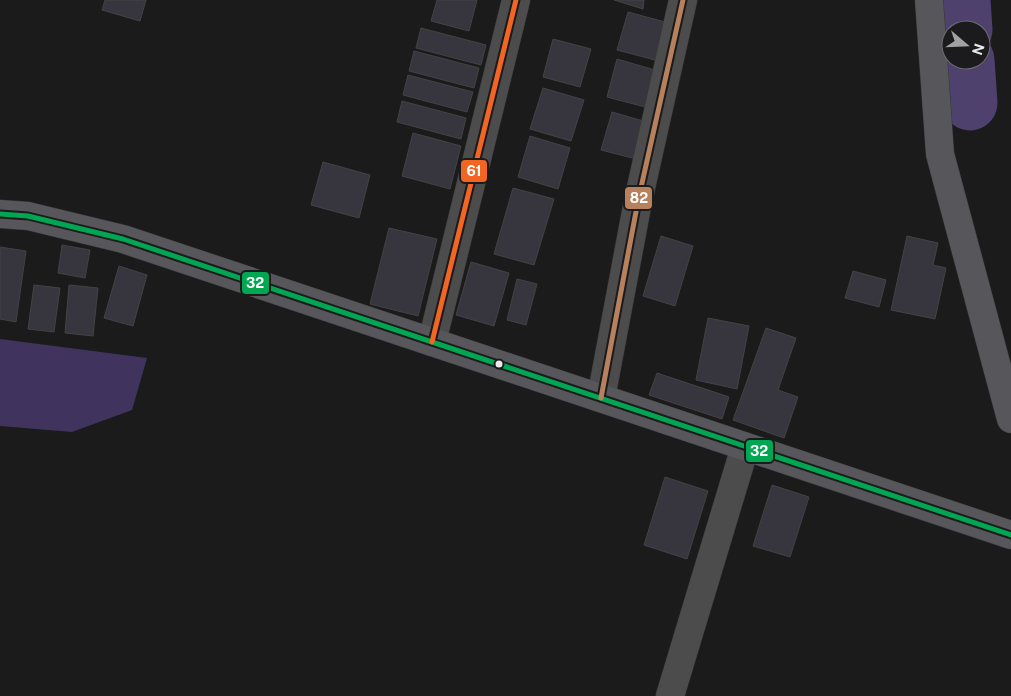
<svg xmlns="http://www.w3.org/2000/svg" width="1011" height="696" font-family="'Public Sans',sans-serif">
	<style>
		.forest { fill: #40345e }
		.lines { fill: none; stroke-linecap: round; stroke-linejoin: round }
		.river { stroke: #4e416e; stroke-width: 55 }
		.building { fill: #37363e; stroke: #434344 }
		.street-casing { stroke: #363638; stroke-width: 29 }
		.secondary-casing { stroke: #363638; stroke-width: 29 }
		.street { stroke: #4c4c4d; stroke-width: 28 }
		.secondary { stroke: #57565a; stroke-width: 28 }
		.bus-1-casing { stroke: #1b1a1d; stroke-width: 9 }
		.bus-2-casing { stroke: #1b1a1d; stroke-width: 9 }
		.bus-3-casing { stroke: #1b1a1d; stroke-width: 9 }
		.bus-1 { stroke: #00a651; stroke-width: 5 }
		.bus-2 { stroke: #f26522; stroke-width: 5 }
		.bus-3 { stroke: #b6815c; stroke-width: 5 }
		.bus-dot { fill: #eaeaec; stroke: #1b1a1d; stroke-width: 2 }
		.line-badge { stroke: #1b1a1d; stroke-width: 2 }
		.badge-label { font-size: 14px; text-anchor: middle; font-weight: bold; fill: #fff }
	</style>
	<rect width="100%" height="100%" fill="#1b1b1c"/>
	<path class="forest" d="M 0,339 L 147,358 L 132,410 L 72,432 L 0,426 Z"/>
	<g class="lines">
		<g class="river">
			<path d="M 963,0 L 965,30"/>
			<path d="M 967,60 L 970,103"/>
		</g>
	</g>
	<g class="building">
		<path d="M 105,0 L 146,0 L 140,21 L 102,10 Z"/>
		<path d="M 437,0 L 477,0 L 469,31 L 431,21 Z"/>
		<path d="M 614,0 L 644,0 L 643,9 Z"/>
		<path d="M 628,12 L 665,22 L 655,60 L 617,50 Z"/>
		<path d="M 421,28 L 486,45 L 481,65 L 416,48 Z"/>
		<path d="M 553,39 L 591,49 L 580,87 L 543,77 Z"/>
		<path d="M 414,51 L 479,68 L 474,88 L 409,71 Z"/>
		<path d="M 617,59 L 655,70 L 645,107 L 607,97 Z"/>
		<path d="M 408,75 L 473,92 L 467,112 L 403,95 Z"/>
		<path d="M 543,88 L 584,100 L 571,141 L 530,129 Z"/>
		<path d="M 402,101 L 466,118 L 461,139 L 397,122 Z"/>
		<path d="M 612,112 L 650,123 L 640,160 L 601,150 Z"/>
		<path d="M 413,133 L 461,146 L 450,189 L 402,176 Z"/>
		<path d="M 530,136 L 570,148 L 558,189 L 518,177 Z"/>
		<path d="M 323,162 L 370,175 L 359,218 L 311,205 Z"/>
		<path d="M 513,188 L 554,199 L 534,265 L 494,254 Z"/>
		<path d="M 389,228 L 437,239 L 418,316 L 370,304 Z"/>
		<path d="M 661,236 L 693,246 L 675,306 L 643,296 Z"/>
		<path d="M 907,236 L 938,243 L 933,265 L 946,268 L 935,319 L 891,310 Z"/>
		<path d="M 62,245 L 90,250 L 85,278 L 58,273 Z"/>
		<path d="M 0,247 L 26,251 L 16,322 L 0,319 Z"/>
		<path d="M 471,262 L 509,273 L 494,326 L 456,315 Z"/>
		<path d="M 119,266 L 147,275 L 133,326 L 104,318 Z"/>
		<path d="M 853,271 L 886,280 L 879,307 L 845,298 Z"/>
		<path d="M 517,279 L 537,284 L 526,325 L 507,320 Z"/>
		<path d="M 34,285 L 60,288 L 54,332 L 28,329 Z"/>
		<path d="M 69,285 L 98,288 L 93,336 L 65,333 Z"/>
		<path d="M 708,318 L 749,326 L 737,389 L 696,380 Z"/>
		<path d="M 766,328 L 796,338 L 778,390 L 798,397 L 784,438 L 733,420 Z"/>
		<path d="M 657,373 L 729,397 L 722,419 L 649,395 Z"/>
		<path d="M 665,477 L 708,491 L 687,559 L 644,545 Z"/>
		<path d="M 772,485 L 809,497 L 790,557 L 753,546 Z"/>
	</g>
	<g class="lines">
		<defs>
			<g id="street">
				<path d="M 432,342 L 516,0"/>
				<path d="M 601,398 L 638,201 L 683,0"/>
				<path d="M 670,696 L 745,447"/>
			</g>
			<g id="secondary">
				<path d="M 929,0 L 940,154 L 1011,419"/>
				<path d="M 0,214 L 28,216 L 123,239 L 1011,535"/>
			</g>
		</defs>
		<use href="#street" class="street-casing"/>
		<use href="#secondary" class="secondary-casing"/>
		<use href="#street" class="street"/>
		<use href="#secondary" class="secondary"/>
		<defs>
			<path id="bus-1" d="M 0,214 L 28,216 L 123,239 L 1011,535"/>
			<path id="bus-2" d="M 432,342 L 516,0"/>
			<path id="bus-3" d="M 601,398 L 638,201 L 683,0"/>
		</defs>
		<use href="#bus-1" class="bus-1-casing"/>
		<use href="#bus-2" class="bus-2-casing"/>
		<use href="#bus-3" class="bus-3-casing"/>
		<use href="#bus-1" class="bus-1"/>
		<use href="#bus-2" class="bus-2"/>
		<use href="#bus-3" class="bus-3"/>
	</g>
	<circle class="bus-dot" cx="499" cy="364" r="4.5"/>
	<g class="line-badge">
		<rect x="460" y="159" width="28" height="24" rx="5" fill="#f26522"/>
		<rect x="624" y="186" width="29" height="24" rx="5" fill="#b6815c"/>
		<rect x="241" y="271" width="29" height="24" rx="5" fill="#00a651"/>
		<rect x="745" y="439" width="29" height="24" rx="5" fill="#00a651"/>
	</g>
	<g class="badge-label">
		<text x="474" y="176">61</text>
		<text x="639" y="203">82</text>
		<text x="255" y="288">32</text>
		<text x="759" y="456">32</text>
	</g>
	<g transform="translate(966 45) rotate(109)"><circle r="24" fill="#1b1a1d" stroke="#6e6d70"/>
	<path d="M0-4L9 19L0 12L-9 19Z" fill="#a2a2a3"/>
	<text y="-8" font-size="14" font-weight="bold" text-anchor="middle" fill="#eaeaec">N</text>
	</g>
</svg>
